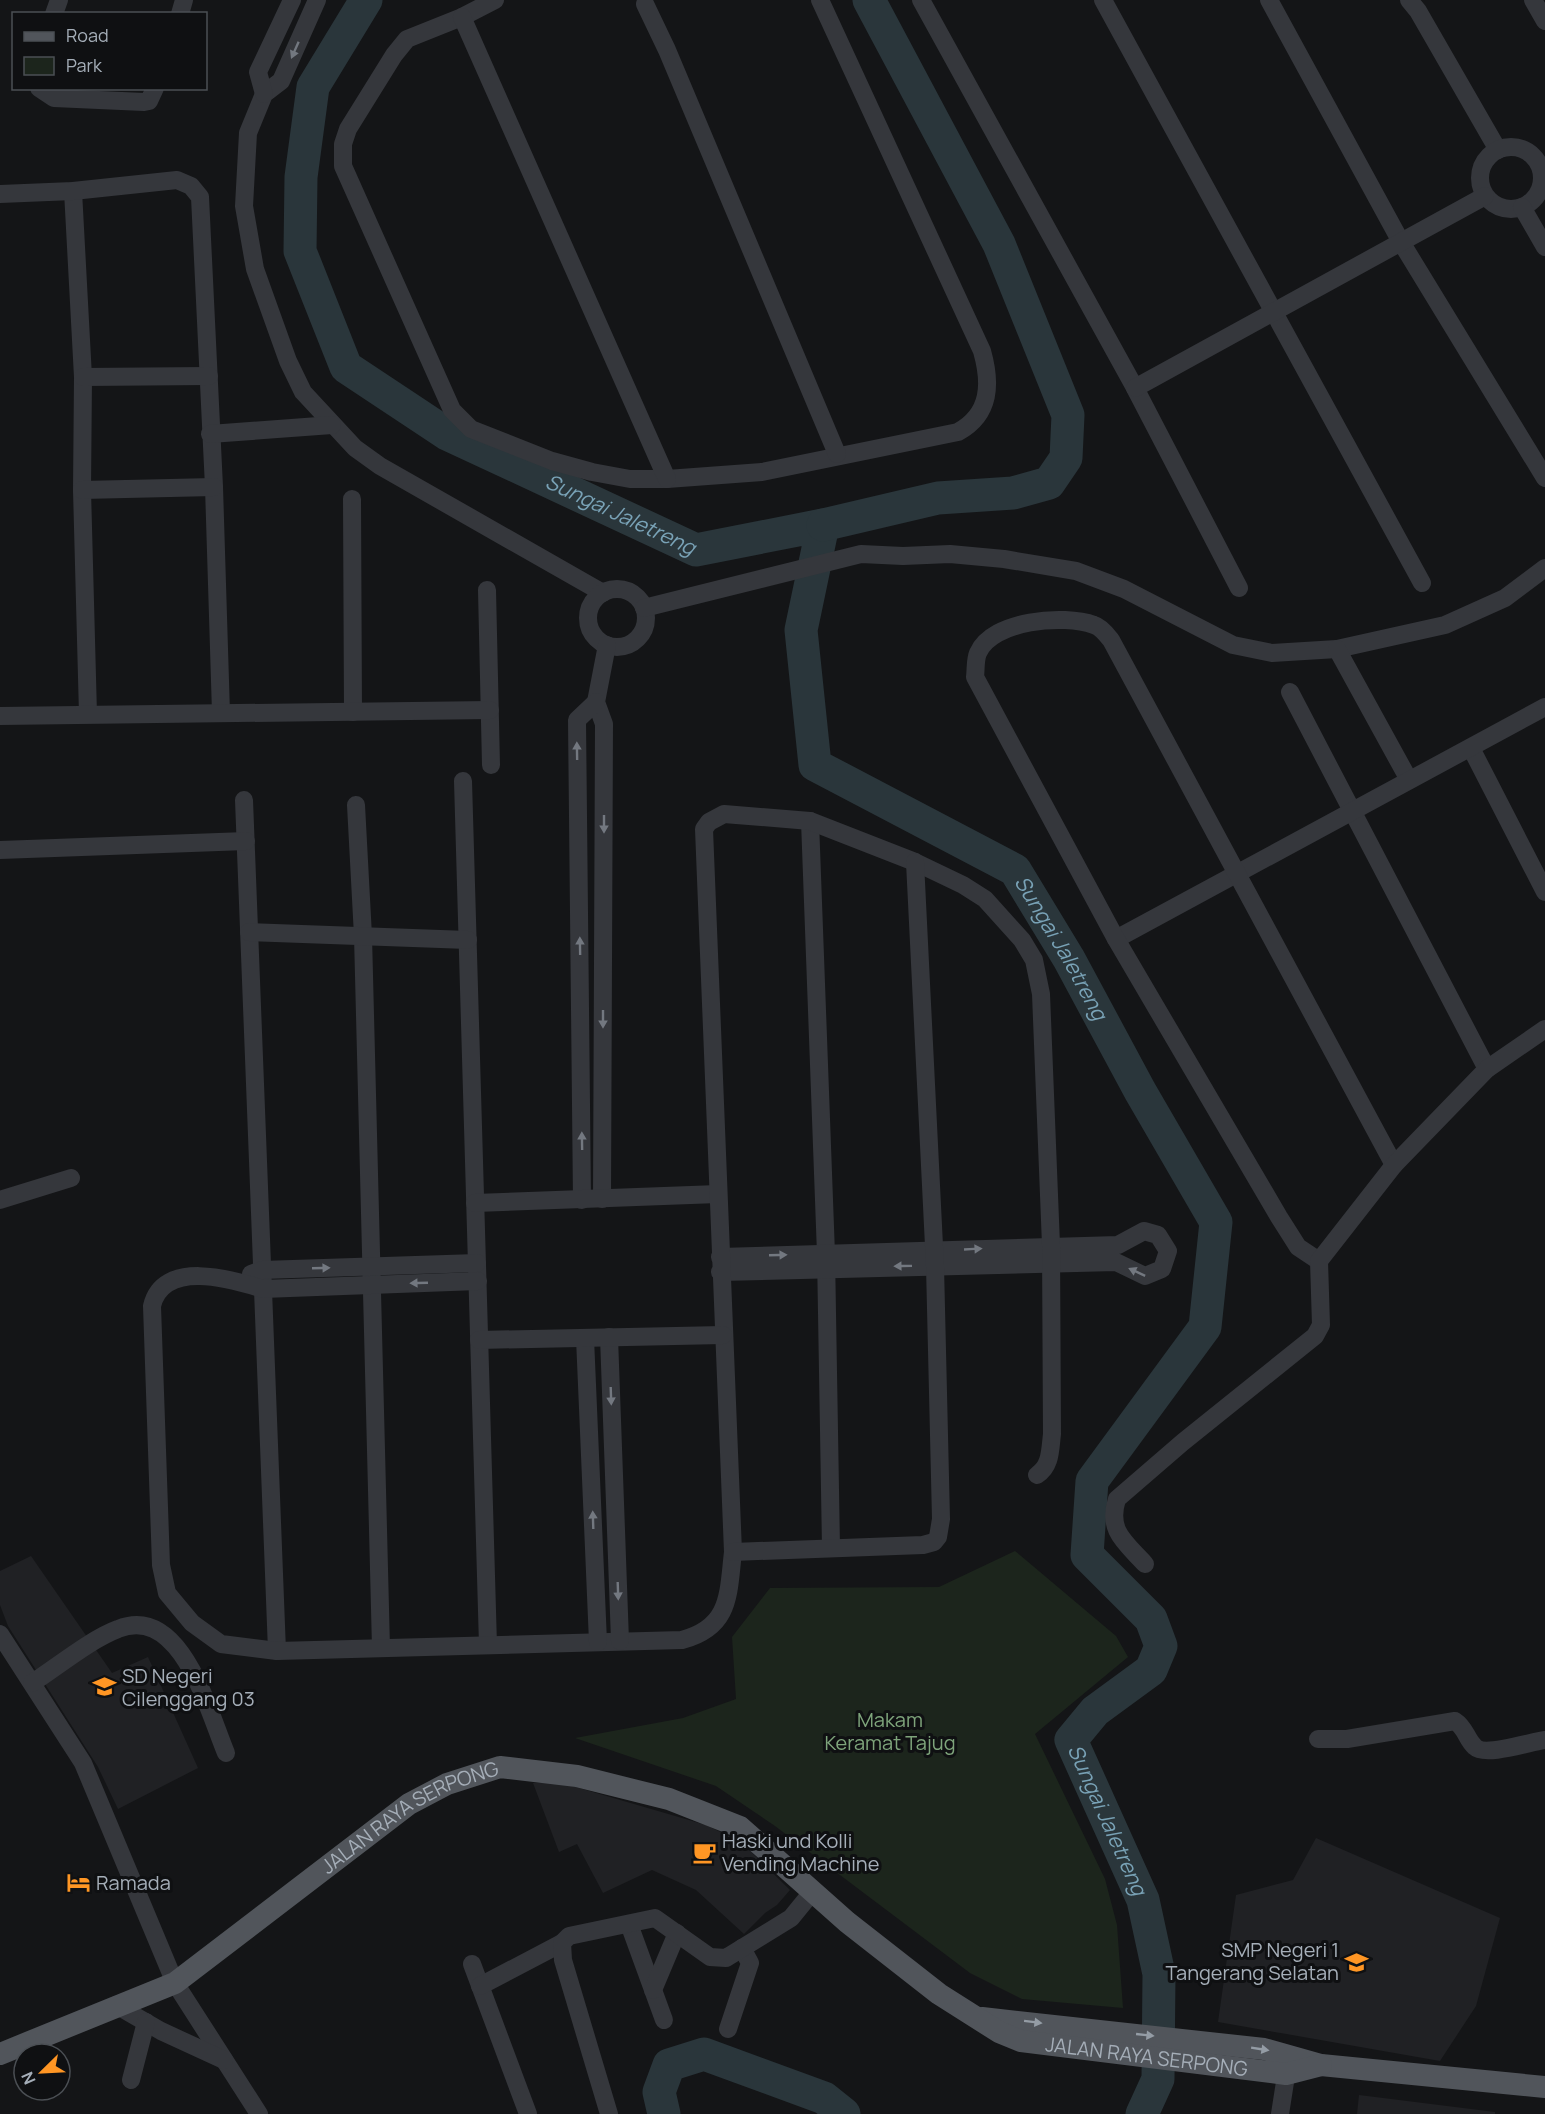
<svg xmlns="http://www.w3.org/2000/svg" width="1545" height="2114" font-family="Manrope,sans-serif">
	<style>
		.built { fill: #202124 }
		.green { fill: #1c251c }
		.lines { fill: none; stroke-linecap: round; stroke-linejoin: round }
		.river { stroke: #2a363b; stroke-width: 33 }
		.minor { stroke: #35373c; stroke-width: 18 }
		.major { stroke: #51555b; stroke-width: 22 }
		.oneway { fill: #737880 }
		.oneway2 { fill: #949ca5 }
		.labels { text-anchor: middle; stroke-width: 6; stroke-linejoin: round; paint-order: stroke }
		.poi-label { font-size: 20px; fill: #a5aeb8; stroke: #0f1012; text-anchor: start }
		.park-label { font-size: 20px; fill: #7ea47b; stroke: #0f1012 }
		.street-label { font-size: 20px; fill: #a5aeb8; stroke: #0f1012 }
		.water-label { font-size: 21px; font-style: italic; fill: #79a2b6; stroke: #0f1012 }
	</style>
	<rect width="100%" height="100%" fill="#141517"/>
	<g class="built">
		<path d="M 31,1556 L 112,1673 L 148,1657 L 198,1768 L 118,1809 L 98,1767 L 8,1626 L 0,1605 L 0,1571 Z"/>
		<path d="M 533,1783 L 562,1783 L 706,1825 L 741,1842 L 790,1890 L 777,1905 L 765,1913 L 744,1934 L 696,1890 L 652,1870 L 603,1893 L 577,1844 L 559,1852 Z"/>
		<path d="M 1316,1838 L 1500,1918 L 1476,2006 L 1440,2061 L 1218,2022 L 1236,1895 L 1293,1880 Z"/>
		<path d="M 1359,2095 L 1495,2112 L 1495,2114 L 1357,2114 Z"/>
	</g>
	<path class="green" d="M 1015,1551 L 1116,1636 L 1128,1657 L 1035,1734 L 1105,1879 L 1117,1925 L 1123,2008 L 1022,1999 L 970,1973 L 775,1826 L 716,1786 L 575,1738 L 683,1718 L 736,1699 L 732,1637 L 770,1588 L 939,1587 Z"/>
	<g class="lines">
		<g class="river">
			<path id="s1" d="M 366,0 L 313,87 L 301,177 L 300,251 L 346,367 L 447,434 L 696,550 L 823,525 L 801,630 L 815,765 L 1015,870 L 1069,959 L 1140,1091 L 1216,1222 L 1205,1327 L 1092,1481 L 1087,1555 L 1151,1619 L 1161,1646 L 1151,1670 L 1095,1711 L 1071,1740 L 1143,1900 L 1159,1974 L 1158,2079 L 1142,2114"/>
			<path d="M 823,525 L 938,498 L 1013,493 L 1049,483 L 1066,458 L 1068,415 L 999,244 L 869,0"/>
			<path d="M 664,2114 L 659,2092 L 669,2065 L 704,2054 L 824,2098 L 844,2114"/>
		</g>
		<g class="minor">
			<path d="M 317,0 L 281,81 L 264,94 L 248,133 L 244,206 L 255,269 L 288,361 L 303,392 L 355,448 L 380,466 L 603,593"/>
			<path d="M 495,0 L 462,17 L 407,39 L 394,55 L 348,129 L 343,144 L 343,166 L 452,410 L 471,429 L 552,461 L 592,472 L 630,479 L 667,479 L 762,472 L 958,432 C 991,414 991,383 982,351 L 820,0"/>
			<path d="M 921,0 L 1135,388 L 1239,588"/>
			<path d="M 1103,0 L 1422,583"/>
			<path d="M 1269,0 L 1401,242 L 1545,478"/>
			<path d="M 1409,0 L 1418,11 L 1498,150"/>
			<path d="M 1533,0 L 1545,21"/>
			<path d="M 645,4 L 667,50 L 837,454"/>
			<path d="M 54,14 L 59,0"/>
			<path d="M 180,14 L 184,0"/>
			<path d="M 462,17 L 667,479"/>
			<path d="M 39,88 L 54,98 L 144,102 L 149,101 L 155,88"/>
			<path d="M 264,94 L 258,72 L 292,0"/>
			<circle cx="1511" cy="178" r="31"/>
			<path d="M 73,191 L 83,377 L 82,490 L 88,714"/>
			<path d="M 0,194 L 73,191 L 177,180 L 191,186 L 200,197 L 214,487 L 221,713"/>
			<path d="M 1522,207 L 1545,247"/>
			<path d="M 83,377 L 209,376"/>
			<path d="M 1135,388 L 1485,196"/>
			<path d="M 210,434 L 332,425"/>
			<path d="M 82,490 L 214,487"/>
			<path d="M 352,499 L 353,712"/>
			<circle cx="617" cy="618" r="29"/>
			<path d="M 487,590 L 491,765"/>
			<path d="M 644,608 L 861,554 L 903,556 L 950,554 L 1004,559 L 1076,571 L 1124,589 L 1233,645 L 1272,653 L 1337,649 L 1445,625 L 1505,598 L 1545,568"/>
			<path d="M 1337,649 L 1409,780"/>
			<path d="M 1290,692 L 1487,1069"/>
			<path d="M 0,716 L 490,710"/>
			<path d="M 1471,748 L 1545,892"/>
			<path d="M 463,781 L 488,1645"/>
			<path d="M 244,800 L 277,1651"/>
			<path d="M 356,805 L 363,936 L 381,1648"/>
			<path d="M 810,821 L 826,1254 L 831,1548"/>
			<path d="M 0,850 L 246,841"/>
			<path d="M 249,932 L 468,940"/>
			<path d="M 1116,939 L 1545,707"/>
			<path d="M 602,1199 L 604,724 L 596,702 L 607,645"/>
			<path d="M 0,1200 L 71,1178"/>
			<path d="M 582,1200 L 577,720 L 596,702"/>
			<path d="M 475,1203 L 718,1194"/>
			<path d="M 720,1257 L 1118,1245 L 1144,1231 L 1158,1235 L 1168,1251 L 1162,1269 L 1145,1276 L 1116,1262 L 720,1272"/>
			<path d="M 1319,1261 L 1298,1247 L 1279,1217 L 1116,939 L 975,677 C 976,669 975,660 978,653 C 992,620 1064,614 1094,625 C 1101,627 1107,635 1111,640 L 1394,1165"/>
			<path d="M 251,1274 L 262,1270 L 477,1263"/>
			<path d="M 478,1281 L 263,1289 C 231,1279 163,1259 152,1306 L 161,1565 L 167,1593 L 192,1623 L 221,1644 L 277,1651 L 682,1640 C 731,1627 728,1594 733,1552 L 704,829 L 709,822 L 724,814 L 810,821 L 915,862 L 963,885 L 985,899 L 1022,940 L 1034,960 L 1041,994 L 1051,1245 L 1052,1434 C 1050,1450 1051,1466 1037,1475"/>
			<path d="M 609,1337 L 620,1641"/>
			<path d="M 585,1338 L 598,1642"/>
			<path d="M 479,1340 L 723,1335"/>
			<path d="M 733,1552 L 923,1545 L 934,1542 L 938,1537 L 941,1519 L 935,1266 L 915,862"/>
			<path d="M 1145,1564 C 1125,1542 1107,1531 1117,1499 L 1183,1442 L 1315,1336 L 1321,1325 L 1319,1261 L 1394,1165 L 1487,1069 L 1545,1029"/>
			<path d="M 0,1634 L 83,1763 L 175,1983 L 259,2114"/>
			<path d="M 32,1683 C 57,1667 91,1639 118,1629 C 181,1604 208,1710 226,1753"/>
			<path d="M 1318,1739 L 1347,1739 L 1455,1721 C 1466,1728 1466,1739 1475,1747 C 1485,1757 1530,1742 1545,1740"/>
			<path d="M 629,1924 L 664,2020"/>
			<path d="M 472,1964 L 528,2114"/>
			<path d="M 480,1986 L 562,1943"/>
			<path d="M 653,1990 L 677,1933"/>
			<path d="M 116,2005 L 161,2031 L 224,2060"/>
			<path d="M 728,2029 L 750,1963 L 742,1948"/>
			<path d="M 131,2080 L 146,2022"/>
			<path d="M 609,2114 L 563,1960 L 562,1943 L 569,1936 L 655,1918 L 710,1957 L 726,1958 L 791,1918 L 813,1891"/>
			<path d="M 1280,2114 L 1288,2063"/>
		</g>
		<g class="major">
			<path d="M 982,2018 L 1264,2049 L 1321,2065 L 1545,2087"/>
			<path id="s2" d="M 0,2054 L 175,1983 L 409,1804 L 447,1784 L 500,1767 L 577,1776 L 669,1799 L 740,1827 L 847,1922 L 939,1994 L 999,2032 L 1021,2041 L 1286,2074 L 1321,2065"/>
		</g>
	</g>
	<defs><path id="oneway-solid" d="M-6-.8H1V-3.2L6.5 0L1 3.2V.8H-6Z" transform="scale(1.5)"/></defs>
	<g class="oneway">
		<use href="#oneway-solid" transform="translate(295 50) rotate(114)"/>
		<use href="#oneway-solid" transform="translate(577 751) rotate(-91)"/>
		<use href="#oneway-solid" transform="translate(604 824) rotate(90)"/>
		<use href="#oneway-solid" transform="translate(580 946) rotate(-91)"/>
		<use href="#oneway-solid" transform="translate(603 1019) rotate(90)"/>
		<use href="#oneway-solid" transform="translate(582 1141) rotate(-91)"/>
		<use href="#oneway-solid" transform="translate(973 1249) rotate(-3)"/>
		<use href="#oneway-solid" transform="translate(778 1255) rotate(-2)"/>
		<use href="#oneway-solid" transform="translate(903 1266) rotate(179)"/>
		<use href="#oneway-solid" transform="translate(321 1268) rotate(-2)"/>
		<use href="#oneway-solid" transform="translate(1137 1272) rotate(-155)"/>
		<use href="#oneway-solid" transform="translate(419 1283) rotate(178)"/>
		<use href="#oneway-solid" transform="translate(611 1396) rotate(88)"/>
		<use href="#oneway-solid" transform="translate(593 1520) rotate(-92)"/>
		<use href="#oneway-solid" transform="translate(618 1591) rotate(88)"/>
	</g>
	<g class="oneway2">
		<use href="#oneway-solid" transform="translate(1033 2022) rotate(7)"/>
		<use href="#oneway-solid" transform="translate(1145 2035) rotate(6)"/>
		<use href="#oneway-solid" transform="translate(1260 2049) rotate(9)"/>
	</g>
	<defs>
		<symbol id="school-bare" viewBox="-9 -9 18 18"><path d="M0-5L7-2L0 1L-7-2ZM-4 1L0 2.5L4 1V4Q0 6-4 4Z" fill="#ff9624" stroke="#0f1012" stroke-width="2.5" paint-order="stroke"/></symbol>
		<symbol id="cafe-bare" viewBox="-9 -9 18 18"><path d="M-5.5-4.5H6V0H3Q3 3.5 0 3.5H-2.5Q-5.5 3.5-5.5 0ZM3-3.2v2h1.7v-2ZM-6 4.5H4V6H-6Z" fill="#ff9624" stroke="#0f1012" stroke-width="2.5" paint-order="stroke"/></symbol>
		<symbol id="hotel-bare" viewBox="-9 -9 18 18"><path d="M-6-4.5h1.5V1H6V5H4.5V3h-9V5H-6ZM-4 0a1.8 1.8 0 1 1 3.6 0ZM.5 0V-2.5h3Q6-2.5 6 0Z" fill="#ff9624" stroke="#0f1012" stroke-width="2.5" paint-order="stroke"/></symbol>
	</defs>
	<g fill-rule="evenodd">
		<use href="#school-bare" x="88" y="1670" width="33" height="33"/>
		<use href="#cafe-bare" x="688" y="1836" width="33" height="33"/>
		<use href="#hotel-bare" x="62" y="1866" width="33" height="33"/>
		<use href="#school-bare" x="1340" y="1946" width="33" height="33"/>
	</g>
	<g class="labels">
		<g class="poi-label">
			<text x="122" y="1683">SD Negeri<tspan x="122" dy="23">Cilenggang 03</tspan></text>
			<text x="722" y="1848">Haski und Kolli<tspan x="722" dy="23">Vending Machine</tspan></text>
			<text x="96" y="1890">Ramada</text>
			<text x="1339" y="1957" text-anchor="end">SMP Negeri 1<tspan x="1339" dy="23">Tangerang Selatan</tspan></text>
		</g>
		<g class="park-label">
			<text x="890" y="1727">Makam<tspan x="890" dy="23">Keramat Tajug</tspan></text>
		</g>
		<g class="street-label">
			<text dy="7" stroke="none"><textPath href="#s2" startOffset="478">JALAN RAYA SERPONG</textPath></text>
			<text dy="7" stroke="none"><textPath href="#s2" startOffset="1312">JALAN RAYA SERPONG</textPath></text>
		</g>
		<g class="water-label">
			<text dy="7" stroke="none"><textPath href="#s1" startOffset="704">Sungai Jaletreng</textPath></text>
			<text dy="7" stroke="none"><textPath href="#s1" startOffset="1476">Sungai Jaletreng</textPath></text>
			<text dy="7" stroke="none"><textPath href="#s1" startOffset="2502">Sungai Jaletreng</textPath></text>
		</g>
	</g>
	<rect x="12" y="12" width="195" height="78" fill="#0f1012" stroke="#4b4f54" stroke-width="1.5"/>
	<rect x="24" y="32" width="30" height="9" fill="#51555b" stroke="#4b4f54" stroke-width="1.5"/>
	<text x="66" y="42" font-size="18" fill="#a5aeb8">Road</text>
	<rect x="24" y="57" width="30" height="18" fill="#1c251c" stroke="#4b4f54" stroke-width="1.5"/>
	<text x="66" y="72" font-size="18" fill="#a5aeb8">Park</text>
	<g transform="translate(42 2072) rotate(246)"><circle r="28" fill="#0f1012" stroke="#4b4f54" stroke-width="1.5"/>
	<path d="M0-4.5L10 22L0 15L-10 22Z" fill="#ff9624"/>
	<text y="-9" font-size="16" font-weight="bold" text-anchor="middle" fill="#a5aeb8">N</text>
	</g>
</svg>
